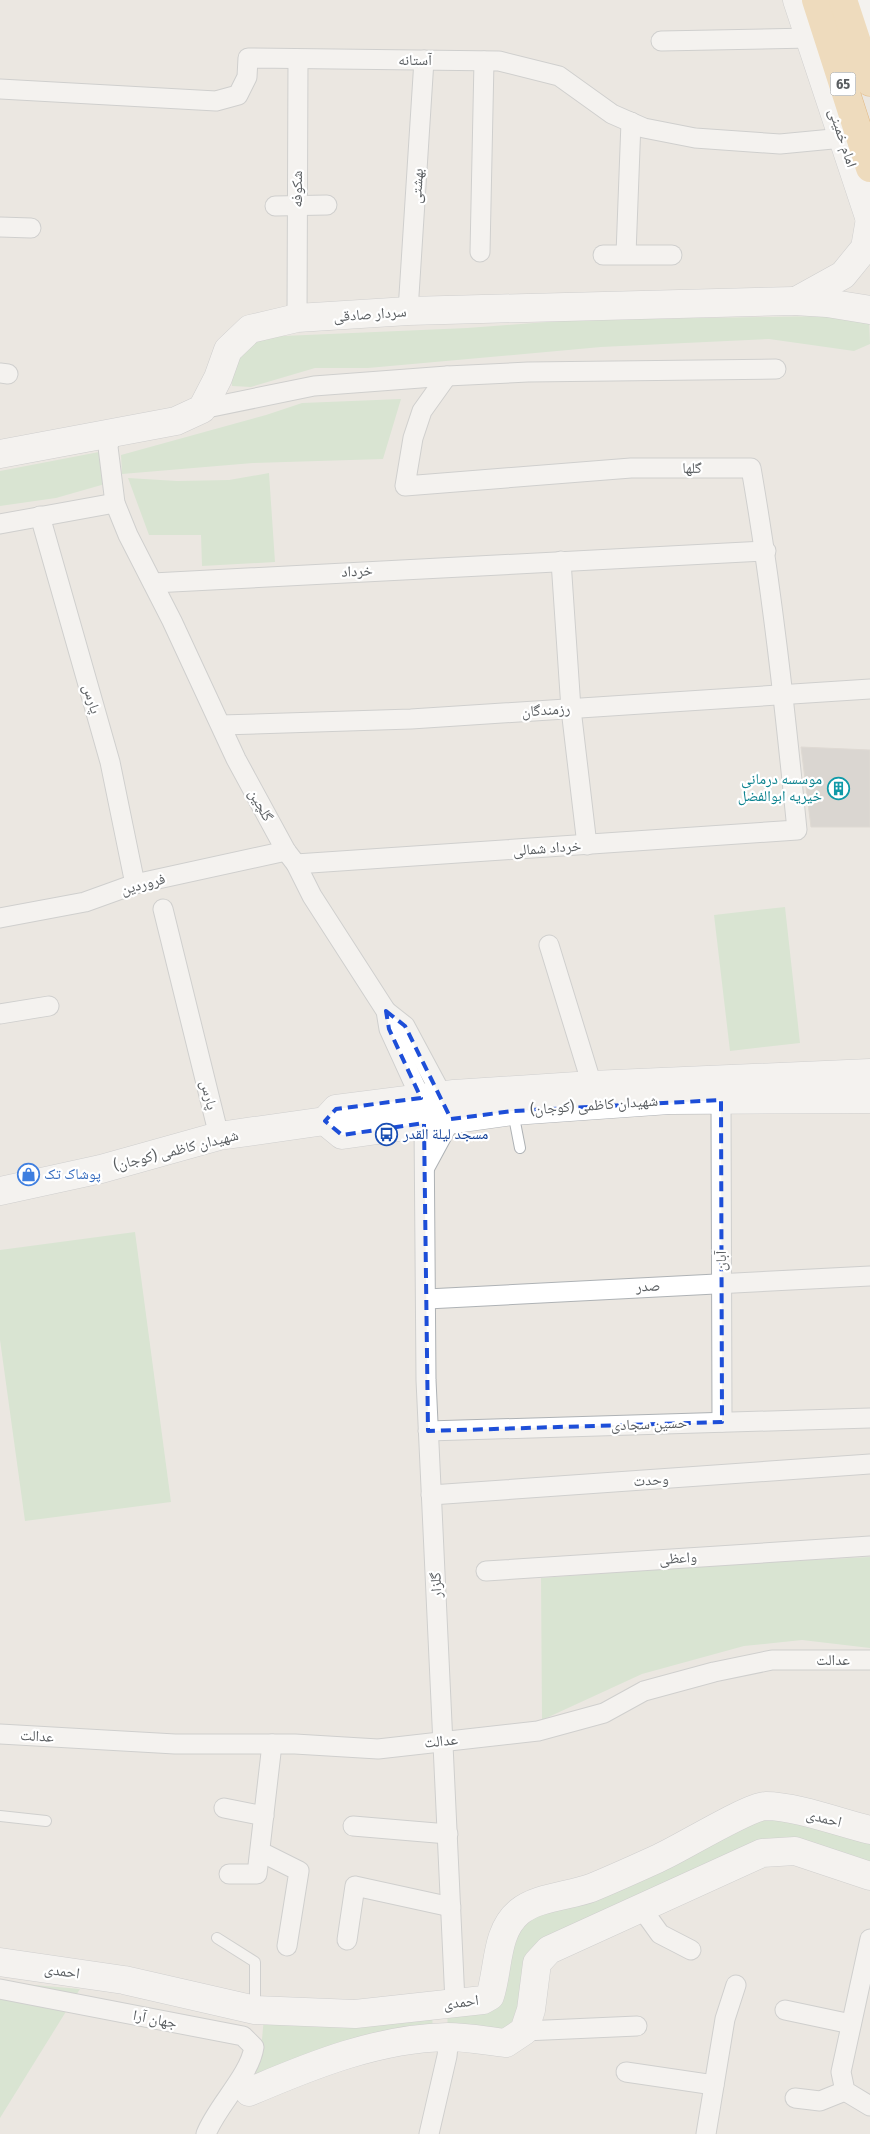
<svg xmlns="http://www.w3.org/2000/svg" width="870" height="2134" font-family="'Fira Sans Condensed','Noto Naskh Arabic',sans-serif">
	<style>
		.green { fill: #c3e1bf }
		.building { fill: #c6c2bd; stroke: #cfc8c0 }
		.lines { fill: none; stroke-linecap: round; stroke-linejoin: round }
		.lane-casing { stroke: #aeb2b5; stroke-width: 12 }
		.street-casing { stroke: #aeb2b5; stroke-width: 21 }
		.secondary-casing { stroke: #aeb1b5; stroke-width: 29 }
		.highway-casing { stroke: #d78115; stroke-width: 29 }
		.lane { stroke: #fff; stroke-width: 10 }
		.street { stroke: #fff; stroke-width: 19 }
		.secondary { stroke: #fff; stroke-width: 28 }
		.highway { stroke: #f2cd90; stroke-width: 28 }
		.marked { fill: none; stroke: #1d4ed8; stroke-width: 4; stroke-dasharray: 10 6; stroke-linejoin: round }
		.labels { text-anchor: middle; stroke-width: 4.5; stroke-linejoin: round; paint-order: stroke }
		.shield { fill: #fff; stroke: #8b8e90; stroke-width: 1 }
		.shield-label { font-size: 14px; font-weight: bold; fill: #595d60 }
		.street-label { font-size: 15px; fill: #595d60; stroke: #fff }
		.culture-label { font-size: 15px; fill: #0d838f; stroke: #fff; text-anchor: end }
		.transit-label { font-size: 15px; fill: #164399; stroke: #fff; text-anchor: start }
		.shop-label { font-size: 15px; fill: #366cbe; stroke: #fff; text-anchor: start }
	</style>
	<rect width="100%" height="100%" fill="#ebe7e1"/>
	<g class="green">
		<path d="M 830,316 L 869,319 L 870,344 L 854,351 L 769,339 L 601,347 L 368,368 L 315,368 L 251,387 L 232,386 C 230,355 236,354 260,337 L 467,328 L 572,320 Z"/>
		<path d="M 401,399 L 383,459 L 253,463 L 122,474 L 121,455 L 266,415 L 302,403 Z"/>
		<path d="M 99,452 L 105,484 L 56,498 L 0,506 L 0,471 Z"/>
		<path d="M 269,473 L 275,562 L 202,566 L 201,535 L 149,535 L 128,478 L 177,481 L 229,480 Z"/>
		<path d="M 785,907 L 800,1043 L 730,1051 L 714,915 Z"/>
		<path d="M 135,1232 L 171,1502 L 25,1521 L 0,1340 L 0,1250 Z"/>
		<path d="M 870,1557 L 870,1648 L 802,1640 L 744,1646 L 642,1674 L 542,1720 L 541,1578 L 714,1565 Z"/>
		<path d="M 767,1814 L 870,1837 L 870,1870 L 803,1845 L 549,1943 L 517,2026 L 503,2034 L 448,2031 L 447,2011 L 473,2009 L 506,1964 L 523,1921 Z"/>
		<path d="M 0,1982 L 80,1989 L 0,2118 Z"/>
		<path d="M 432,2012 L 433,2033 L 255,2076 L 261,2050 L 264,2017 Z"/>
	</g>
	<path class="building" d="M 801,747 L 870,750 L 870,827 L 811,827 Z"/>
	<g class="lines">
		<defs>
			<g id="lane">
				<path d="M 513,1112 L 520,1148"/>
				<path d="M 0,1816 L 46,1821"/>
				<path d="M 217,1938 L 255,1962 L 255,2008"/>
			</g>
			<g id="street">
				<path d="M 661,41 L 810,38"/>
				<path d="M 0,89 L 216,101 L 238,95 L 247,77 L 248,58 L 499,61 L 559,76 L 612,114 L 644,128 L 695,138 L 780,144 L 843,138"/>
				<path d="M 275,206 L 327,205"/>
				<path d="M 0,227 L 31,228"/>
				<path d="M 480,252 L 484,61"/>
				<path d="M 626,254 L 631,122"/>
				<path d="M 603,255 L 672,255"/>
				<path d="M 408,311 L 424,60"/>
				<path d="M 297,318 L 298,59"/>
				<path d="M 0,373 L 8,374"/>
				<path d="M 202,409 L 314,386 L 447,376 L 528,372 L 776,369"/>
				<path d="M 111,435 L 108,447 L 115,503 L 128,535 L 172,621 L 236,759 L 286,851 L 296,864 L 312,896 L 386,1011 L 389,1029 L 421,1099 L 424,1123 L 426,1380 L 455,2002"/>
				<path d="M 40,516 L 110,762 L 135,884"/>
				<path d="M 0,524 L 115,503"/>
				<path d="M 561,561 L 571,709 L 587,845"/>
				<path d="M 153,583 L 766,551"/>
				<path d="M 221,725 L 411,719 L 870,689"/>
				<path d="M 296,864 L 797,830 C 785,709 772,588 751,468 L 631,468 L 405,486 L 413,438 L 422,411 L 447,376"/>
				<path d="M 163,909 L 219,1136"/>
				<path d="M 0,918 L 85,902 L 135,884 L 286,851"/>
				<path d="M 549,945 L 592,1085"/>
				<path d="M 386,1011 L 405,1026 L 442,1095 L 451,1119 L 425,1167"/>
				<path d="M 0,1014 L 49,1006"/>
				<path d="M 721,1100 L 722,1422"/>
				<path d="M 427,1299 L 870,1276"/>
				<path d="M 428,1431 L 870,1418"/>
				<path d="M 431,1495 L 870,1464"/>
				<path d="M 486,1571 L 870,1546"/>
				<path d="M 0,1734 L 175,1744 L 295,1744 L 378,1749 L 538,1731 L 604,1713 L 644,1691 L 714,1672 L 772,1660 L 870,1660"/>
				<path d="M 224,1808 L 264,1816"/>
				<path d="M 353,1826 L 448,1834"/>
				<path d="M 261,1852 L 299,1871 L 287,1946"/>
				<path d="M 229,1874 L 257,1874 L 272,1744"/>
				<path d="M 642,1909 L 660,1934 L 691,1950"/>
				<path d="M 870,1939 L 841,2072 L 845,2091 L 870,2106"/>
				<path d="M 347,1940 L 355,1886 L 451,1907"/>
				<path d="M 0,1989 L 243,2036 L 254,2047 C 250,2075 217,2106 206,2134"/>
				<path d="M 785,2010 L 851,2024"/>
				<path d="M 524,2031 L 637,2026"/>
				<path d="M 626,2072 L 714,2085"/>
				<path d="M 795,2098 L 820,2101 L 845,2091"/>
				<path d="M 429,2134 L 447,2056 L 449,2037"/>
				<path d="M 706,2134 L 725,2019 L 736,1985"/>
			</g>
			<g id="secondary">
				<path d="M 797,0 L 870,220"/>
				<path d="M 859,0 L 870,32"/>
				<path d="M 796,301 L 843,275 L 865,248 L 870,219"/>
				<path d="M 0,454 L 176,421 L 202,409 L 218,378 L 228,350 L 250,329 L 297,318 L 408,311 L 794,301 L 827,303 L 870,310"/>
				<path d="M 325,1121 L 342,1135 L 513,1111 L 669,1100 L 870,1099"/>
				<path d="M 0,1191 L 101,1169 L 219,1136 L 325,1121 L 336,1109 L 454,1094 L 592,1085 L 870,1073"/>
				<path d="M 0,1962 L 124,1980 L 255,2010 L 355,2014 L 483,2000 L 490,1996 C 499,1969 495,1932 519,1912 C 537,1897 569,1896 591,1888 C 613,1879 635,1869 657,1859 C 680,1849 747,1807 766,1806 C 795,1806 841,1823 870,1830"/>
				<path d="M 249,2092 C 312,2065 379,2038 448,2037 C 467,2037 487,2041 506,2043 L 524,2031 L 531,2010 L 537,1963 L 549,1950 L 762,1853 L 795,1851 L 870,1876"/>
			</g>
			<g id="highway">
				<path d="M 816,0 L 870,168"/>
				<path d="M 843,0 L 870,82"/>
			</g>
		</defs>
		<use href="#lane" class="lane-casing"/>
		<use href="#street" class="street-casing"/>
		<use href="#secondary" class="secondary-casing"/>
		<use href="#highway" class="highway-casing"/>
		<use href="#lane" class="lane"/>
		<use href="#street" class="street"/>
		<use href="#secondary" class="secondary"/>
		<use href="#highway" class="highway"/>
	</g>
	<path d="M0 0H870V2134H0ZM 386,1011 L 405,1026 L 451,1119 L 513,1111 L 721,1100 L 722,1422 L 428,1431 L 424,1123 L 342,1135 L 325,1121 L 336,1109 L 421,1098 L 389,1029 Z" fill="#ebe7e1" fill-opacity=".55" fill-rule="evenodd"/>
	<path class="marked" d="M 386,1011 L 405,1026 L 451,1119 L 513,1111 L 721,1100 L 722,1422 L 428,1431 L 424,1123 L 342,1135 L 325,1121 L 336,1109 L 421,1098 L 389,1029 Z"/>
	<defs>
		<symbol id="building-ring" viewBox="-11 -11 22 22"><circle r="9.5" fill="#fff" stroke="#0f9aa8" stroke-width="1.5"/><path d="M-4-6H4V6H1V3H-1V6H-4ZM-2.5-4.3h1.7v1.8h-1.7ZM.8-4.3h1.7v1.8H.8ZM-2.5-1h1.7V.8h-1.7ZM.8-1h1.7V.8H.8Z" fill="#0f9aa8"/></symbol>
		<symbol id="bus-ring" viewBox="-11 -11 22 22"><circle r="9.5" fill="#fff" stroke="#1a4fb4" stroke-width="1.5"/><path d="M-5-6H5V4H4V6H2V4H-2V6H-4V4H-5ZM-3.5-4V0h7V-4ZM-3.5 1.2v1.5H-2V1.2ZM2 1.2v1.5H3.5V1.2Z" fill="#1a4fb4"/></symbol>
		<symbol id="shop-ring" viewBox="-11 -11 22 22"><circle r="9.5" fill="#fff" stroke="#3f7fe0" stroke-width="1.5"/><path d="M-5-2.5h2.3a2.7 3.5 0 0 1 5.4 0H5L5.5 6h-11ZM-1.5-2.5h3a1.5 2.3 0 0 0-3 0Z" fill="#3f7fe0"/></symbol>
	</defs>
	<g fill-rule="evenodd">
		<use href="#building-ring" x="826" y="776" width="25" height="25"/>
		<use href="#bus-ring" x="374" y="1122" width="25" height="25"/>
		<use href="#shop-ring" x="16" y="1162" width="25" height="25"/>
	</g>
	<g class="labels">
		<rect class="shield" x="830.5" y="72.5" width="25" height="23" rx="4"/>
		<g class="shield-label">
			<text x="843" y="89">65</text>
		</g>
		<g class="street-label">
			<text x="415" y="65">آستانه</text>
			<text transform="translate(843 138) rotate(72)" y="5">امام خمینی</text>
			<text transform="translate(417 186) rotate(-87)" y="5">بهشتی</text>
			<text transform="translate(297 189) rotate(-90)" y="5">شکوفه</text>
			<text transform="translate(370 314) rotate(-4)" y="5">سردار صادقی</text>
			<text x="692" y="473">گلها</text>
			<text transform="translate(357 571) rotate(-3)" y="5">خرداد</text>
			<text transform="translate(92 699) rotate(74)" y="5">پارس</text>
			<text transform="translate(546 710) rotate(-4)" y="5">رزمندگان</text>
			<text transform="translate(261 805) rotate(61)" y="5">گلچین</text>
			<text transform="translate(547 848) rotate(-4)" y="5">خرداد شمالی</text>
			<text transform="translate(143 884) rotate(-15)" y="5">فروردین</text>
			<text transform="translate(209 1095) rotate(76)" y="5">پارس</text>
			<text transform="translate(594 1105) rotate(-4)" y="5">شهیدان کاظمی (کوجان)</text>
			<text transform="translate(176 1150) rotate(-14)" y="5">شهیدان کاظمی (کوجان)</text>
			<text transform="translate(721 1261) rotate(-89)" y="5">آبان</text>
			<text transform="translate(648 1286) rotate(-3)" y="5">صدر</text>
			<text transform="translate(649 1424) rotate(-2)" y="5">حسین سجادی</text>
			<text transform="translate(651 1480) rotate(-4)" y="5">وحدت</text>
			<text transform="translate(678 1558) rotate(-4)" y="5">واعظی</text>
			<text transform="translate(436 1585) rotate(-93)" y="5">گلزار</text>
			<text x="833" y="1665">عدالت</text>
			<text transform="translate(37 1736) rotate(3)" y="5">عدالت</text>
			<text transform="translate(441 1741) rotate(-6)" y="5">عدالت</text>
			<text transform="translate(824 1818) rotate(14)" y="5">احمدی</text>
			<text transform="translate(62 1971) rotate(8)" y="5">احمدی</text>
			<text transform="translate(461 2002) rotate(-7)" y="5">احمدی</text>
			<text transform="translate(155 2019) rotate(11)" y="5">جهان آرا</text>
		</g>
		<g class="culture-label">
			<text x="822" y="784">موسسه درمانی<tspan x="822" dy="17">خیریه ابوالفضل</tspan></text>
		</g>
		<g class="transit-label">
			<text x="403" y="1139">مسجد لیلة القدر</text>
		</g>
		<g class="shop-label">
			<text x="44" y="1179">پوشاک تک</text>
		</g>
	</g>
</svg>
